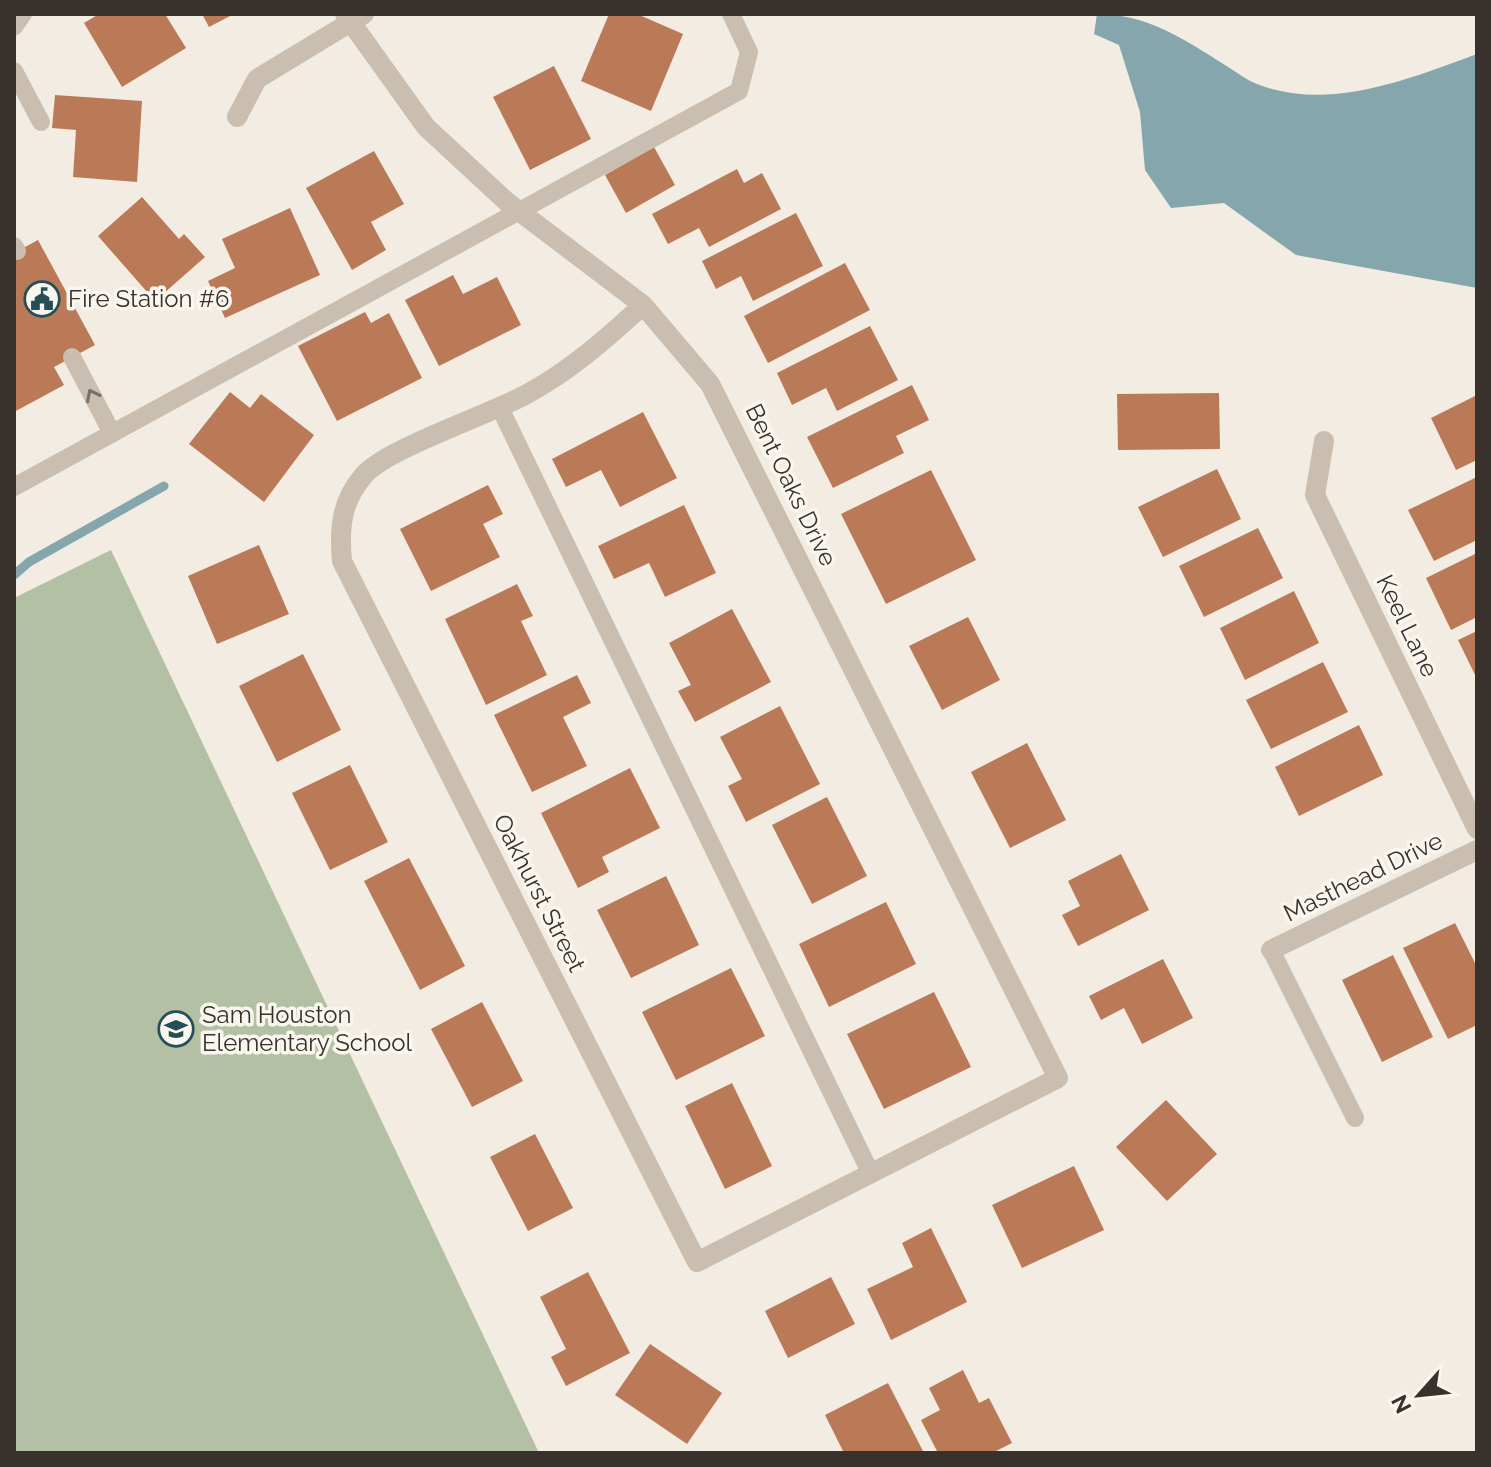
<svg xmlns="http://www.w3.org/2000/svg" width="1491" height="1467" font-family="Raleway,sans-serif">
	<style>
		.green { fill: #b3c0a3 }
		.water { fill: #84a6ac }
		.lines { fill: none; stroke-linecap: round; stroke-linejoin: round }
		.stream { stroke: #84a6ac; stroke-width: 9 }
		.building { fill: #ba7a58 }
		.service { stroke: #c9beaf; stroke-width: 18 }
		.minor { stroke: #c9beaf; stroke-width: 20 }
		.oneway { stroke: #7a7067 }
		.labels { text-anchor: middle; stroke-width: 7; stroke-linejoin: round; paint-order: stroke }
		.poi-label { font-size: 24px; fill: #39312c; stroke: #f9f6ef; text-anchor: start }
		.street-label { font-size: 24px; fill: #39312c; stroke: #f9f6ef }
	</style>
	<rect width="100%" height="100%" fill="#f2ece2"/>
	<path class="green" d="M 111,550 L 539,1453 L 14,1453 L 14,598 Z"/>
	<path class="water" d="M 1097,14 C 1147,14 1184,39 1225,65 C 1235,71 1246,80 1257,84 C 1329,112 1409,79 1477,54 L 1477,288 L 1296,255 L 1224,203 L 1171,208 L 1145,170 L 1140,112 L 1119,45 L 1094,34 Z"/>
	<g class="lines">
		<path class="stream" d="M 14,575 L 29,562 L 164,486"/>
	</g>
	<g class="building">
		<path d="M 99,14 L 165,14 L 186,48 L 122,87 L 84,23 Z"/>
		<path d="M 202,14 L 234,14 L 209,27 Z"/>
		<path d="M 609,14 L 637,14 L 683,34 L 651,111 L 581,81 Z"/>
		<path d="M 554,66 L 591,139 L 530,170 L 493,97 Z"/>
		<path d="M 55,95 L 142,101 L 137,182 L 73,177 L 76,130 L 52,128 Z"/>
		<path d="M 654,147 L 675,185 L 626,213 L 605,175 Z"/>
		<path d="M 374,151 L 404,204 L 371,222 L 386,250 L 352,270 L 306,188 Z"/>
		<path d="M 737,169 L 744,183 L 762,173 L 781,209 L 709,247 L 699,228 L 668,244 L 652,214 Z"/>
		<path d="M 142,197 L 179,239 L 184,234 L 205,257 L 155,301 L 98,236 Z"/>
		<path d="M 290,208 L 320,275 L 225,318 L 208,281 L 235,268 L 222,239 Z"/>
		<path d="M 796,213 L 823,266 L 753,301 L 741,276 L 716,289 L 702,261 Z"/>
		<path d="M 38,240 L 95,345 L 54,367 L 64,385 L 14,412 L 14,253 Z"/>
		<path d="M 845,263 L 870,310 L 768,363 L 744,316 Z"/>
		<path d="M 453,275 L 463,294 L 497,277 L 521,325 L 439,366 L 405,300 Z"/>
		<path d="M 365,312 L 371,323 L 389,313 L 422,378 L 337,421 L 298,346 Z"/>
		<path d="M 870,326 L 898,380 L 837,411 L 826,388 L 792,405 L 777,373 Z"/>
		<path d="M 912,385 L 929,420 L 896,436 L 904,453 L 833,488 L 807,437 Z"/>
		<path d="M 230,392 L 250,408 L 261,394 L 314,435 L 264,502 L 189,444 Z"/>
		<path d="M 1219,393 L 1220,449 L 1118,450 L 1117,394 Z"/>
		<path d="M 1477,395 L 1477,460 L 1456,470 L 1431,418 Z"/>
		<path d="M 643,412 L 677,478 L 620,507 L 601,470 L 566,487 L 552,459 Z"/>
		<path d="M 1217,469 L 1241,519 L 1163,557 L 1138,507 Z"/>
		<path d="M 931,470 L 976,560 L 886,604 L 841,514 Z"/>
		<path d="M 1477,477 L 1477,540 L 1434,561 L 1408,510 Z"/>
		<path d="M 488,485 L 503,514 L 483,524 L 500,557 L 431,591 L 400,529 Z"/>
		<path d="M 684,505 L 716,573 L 665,597 L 649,563 L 614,579 L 598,546 Z"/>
		<path d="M 1258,528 L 1283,578 L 1204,617 L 1179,566 Z"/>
		<path d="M 259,545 L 289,614 L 217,644 L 188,576 Z"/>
		<path d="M 1477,553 L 1477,617 L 1451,630 L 1426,578 Z"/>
		<path d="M 517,584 L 533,616 L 521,621 L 547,675 L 486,705 L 445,619 Z"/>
		<path d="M 1294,591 L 1319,643 L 1245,680 L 1220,628 Z"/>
		<path d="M 732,609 L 771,682 L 695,722 L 678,691 L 691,685 L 669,643 Z"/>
		<path d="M 968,617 L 1000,680 L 942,710 L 909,646 Z"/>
		<path d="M 1477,631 L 1477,679 L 1458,640 Z"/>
		<path d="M 303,654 L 341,730 L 277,762 L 239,686 Z"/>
		<path d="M 1323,662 L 1348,712 L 1271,749 L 1246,700 Z"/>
		<path d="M 577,675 L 591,703 L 563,717 L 587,766 L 532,792 L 494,715 Z"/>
		<path d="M 780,706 L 820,784 L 746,822 L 728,786 L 742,779 L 720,737 Z"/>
		<path d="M 1359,725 L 1383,775 L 1299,816 L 1275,767 Z"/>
		<path d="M 1027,743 L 1066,820 L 1010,848 L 971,772 Z"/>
		<path d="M 350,765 L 388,842 L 330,870 L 292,793 Z"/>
		<path d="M 630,768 L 660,828 L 602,857 L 609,872 L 578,888 L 541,813 Z"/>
		<path d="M 827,797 L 867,876 L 812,904 L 772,825 Z"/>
		<path d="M 1121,854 L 1149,910 L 1078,946 L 1062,915 L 1080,906 L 1068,881 Z"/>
		<path d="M 409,858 L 465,966 L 420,990 L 364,881 Z"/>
		<path d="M 666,876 L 699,945 L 631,978 L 597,910 Z"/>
		<path d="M 886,902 L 916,964 L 829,1007 L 799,944 Z"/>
		<path d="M 1455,923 L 1477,967 L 1477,1025 L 1448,1039 L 1403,948 Z"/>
		<path d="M 1393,955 L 1433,1037 L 1382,1062 L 1342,980 Z"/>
		<path d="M 1163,959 L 1193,1018 L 1142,1044 L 1124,1008 L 1101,1020 L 1089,996 Z"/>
		<path d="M 731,968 L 765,1036 L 676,1080 L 642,1012 Z"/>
		<path d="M 934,992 L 971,1067 L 884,1109 L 847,1034 Z"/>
		<path d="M 482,1002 L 523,1081 L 472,1107 L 431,1029 Z"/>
		<path d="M 732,1083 L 772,1166 L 725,1189 L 685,1106 Z"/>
		<path d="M 1166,1100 L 1217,1154 L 1167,1201 L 1116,1147 Z"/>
		<path d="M 535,1134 L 573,1208 L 528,1231 L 490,1157 Z"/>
		<path d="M 1074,1166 L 1104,1230 L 1022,1268 L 992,1205 Z"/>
		<path d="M 931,1228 L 967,1302 L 891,1340 L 867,1289 L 913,1267 L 902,1243 Z"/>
		<path d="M 588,1272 L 630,1353 L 566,1386 L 551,1357 L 566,1349 L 540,1297 Z"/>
		<path d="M 831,1277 L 855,1324 L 788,1358 L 765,1311 Z"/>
		<path d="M 650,1344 L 722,1393 L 687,1444 L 615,1395 Z"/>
		<path d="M 963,1370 L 979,1403 L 989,1398 L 1012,1443 L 992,1453 L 938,1453 L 921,1420 L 940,1410 L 929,1388 Z"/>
		<path d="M 888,1383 L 924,1453 L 844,1453 L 825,1415 Z"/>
	</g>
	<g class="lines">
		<g class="service">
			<path d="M 14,27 L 23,14"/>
			<path d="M 14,71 L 41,122"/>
			<path d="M 14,246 L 17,251"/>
			<path d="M 72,357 L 112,433"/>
			<path d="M 500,408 L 871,1174"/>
			<path d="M 14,487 L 739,91 L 749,52 L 731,14"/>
			<path d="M 1271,950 L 1355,1118"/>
		</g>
		<g class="minor">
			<path d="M 345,14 L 426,127 L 507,202 L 643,305 L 710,384 L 1058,1078 L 697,1262 L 342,561 C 339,529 341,501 364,475 C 388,448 489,415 527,394 C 571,370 606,339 643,305"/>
			<path d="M 237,117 L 257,79 L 364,14"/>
			<path d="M 1324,441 L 1315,495 L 1477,829"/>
			<path d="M 1271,950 L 1477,850"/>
		</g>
	</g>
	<defs><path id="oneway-chevron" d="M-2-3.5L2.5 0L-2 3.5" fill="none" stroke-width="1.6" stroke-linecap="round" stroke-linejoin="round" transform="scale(2)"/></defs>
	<use class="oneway" href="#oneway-chevron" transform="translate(92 395) rotate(-117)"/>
	<defs>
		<symbol id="civic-ring" viewBox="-11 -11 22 22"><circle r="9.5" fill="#f9f6ef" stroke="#254e57" stroke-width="1.5"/><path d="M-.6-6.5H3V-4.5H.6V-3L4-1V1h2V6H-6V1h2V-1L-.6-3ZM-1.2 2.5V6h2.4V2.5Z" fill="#254e57"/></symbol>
		<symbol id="school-ring" viewBox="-11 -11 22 22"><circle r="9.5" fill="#f9f6ef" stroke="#254e57" stroke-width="1.5"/><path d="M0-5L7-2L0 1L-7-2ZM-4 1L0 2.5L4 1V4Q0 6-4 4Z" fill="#254e57"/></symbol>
	</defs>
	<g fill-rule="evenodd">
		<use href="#civic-ring" x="22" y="279" width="40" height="40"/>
		<use href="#school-ring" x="156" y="1009" width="40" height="40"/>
	</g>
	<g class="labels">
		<g class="poi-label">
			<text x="68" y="307">Fire Station #6</text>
			<text x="202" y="1023">Sam Houston<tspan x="202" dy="28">Elementary School</tspan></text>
		</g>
		<g class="street-label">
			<text transform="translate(791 485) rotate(64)" y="8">Bent Oaks Drive</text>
			<text transform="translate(1407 626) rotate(64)" y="8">Keel Lane</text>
			<text transform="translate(1363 877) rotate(-26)" y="8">Masthead Drive</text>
			<text transform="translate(539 893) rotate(63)" y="8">Oakhurst Street</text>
		</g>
	</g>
	<rect width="1491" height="1467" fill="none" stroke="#39312c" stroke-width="32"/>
	<g transform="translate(1419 1395) rotate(243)" stroke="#f9f6ef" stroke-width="6" paint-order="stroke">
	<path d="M0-6L14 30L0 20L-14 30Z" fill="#39312c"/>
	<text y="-12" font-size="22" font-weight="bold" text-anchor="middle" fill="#39312c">N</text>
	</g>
</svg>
